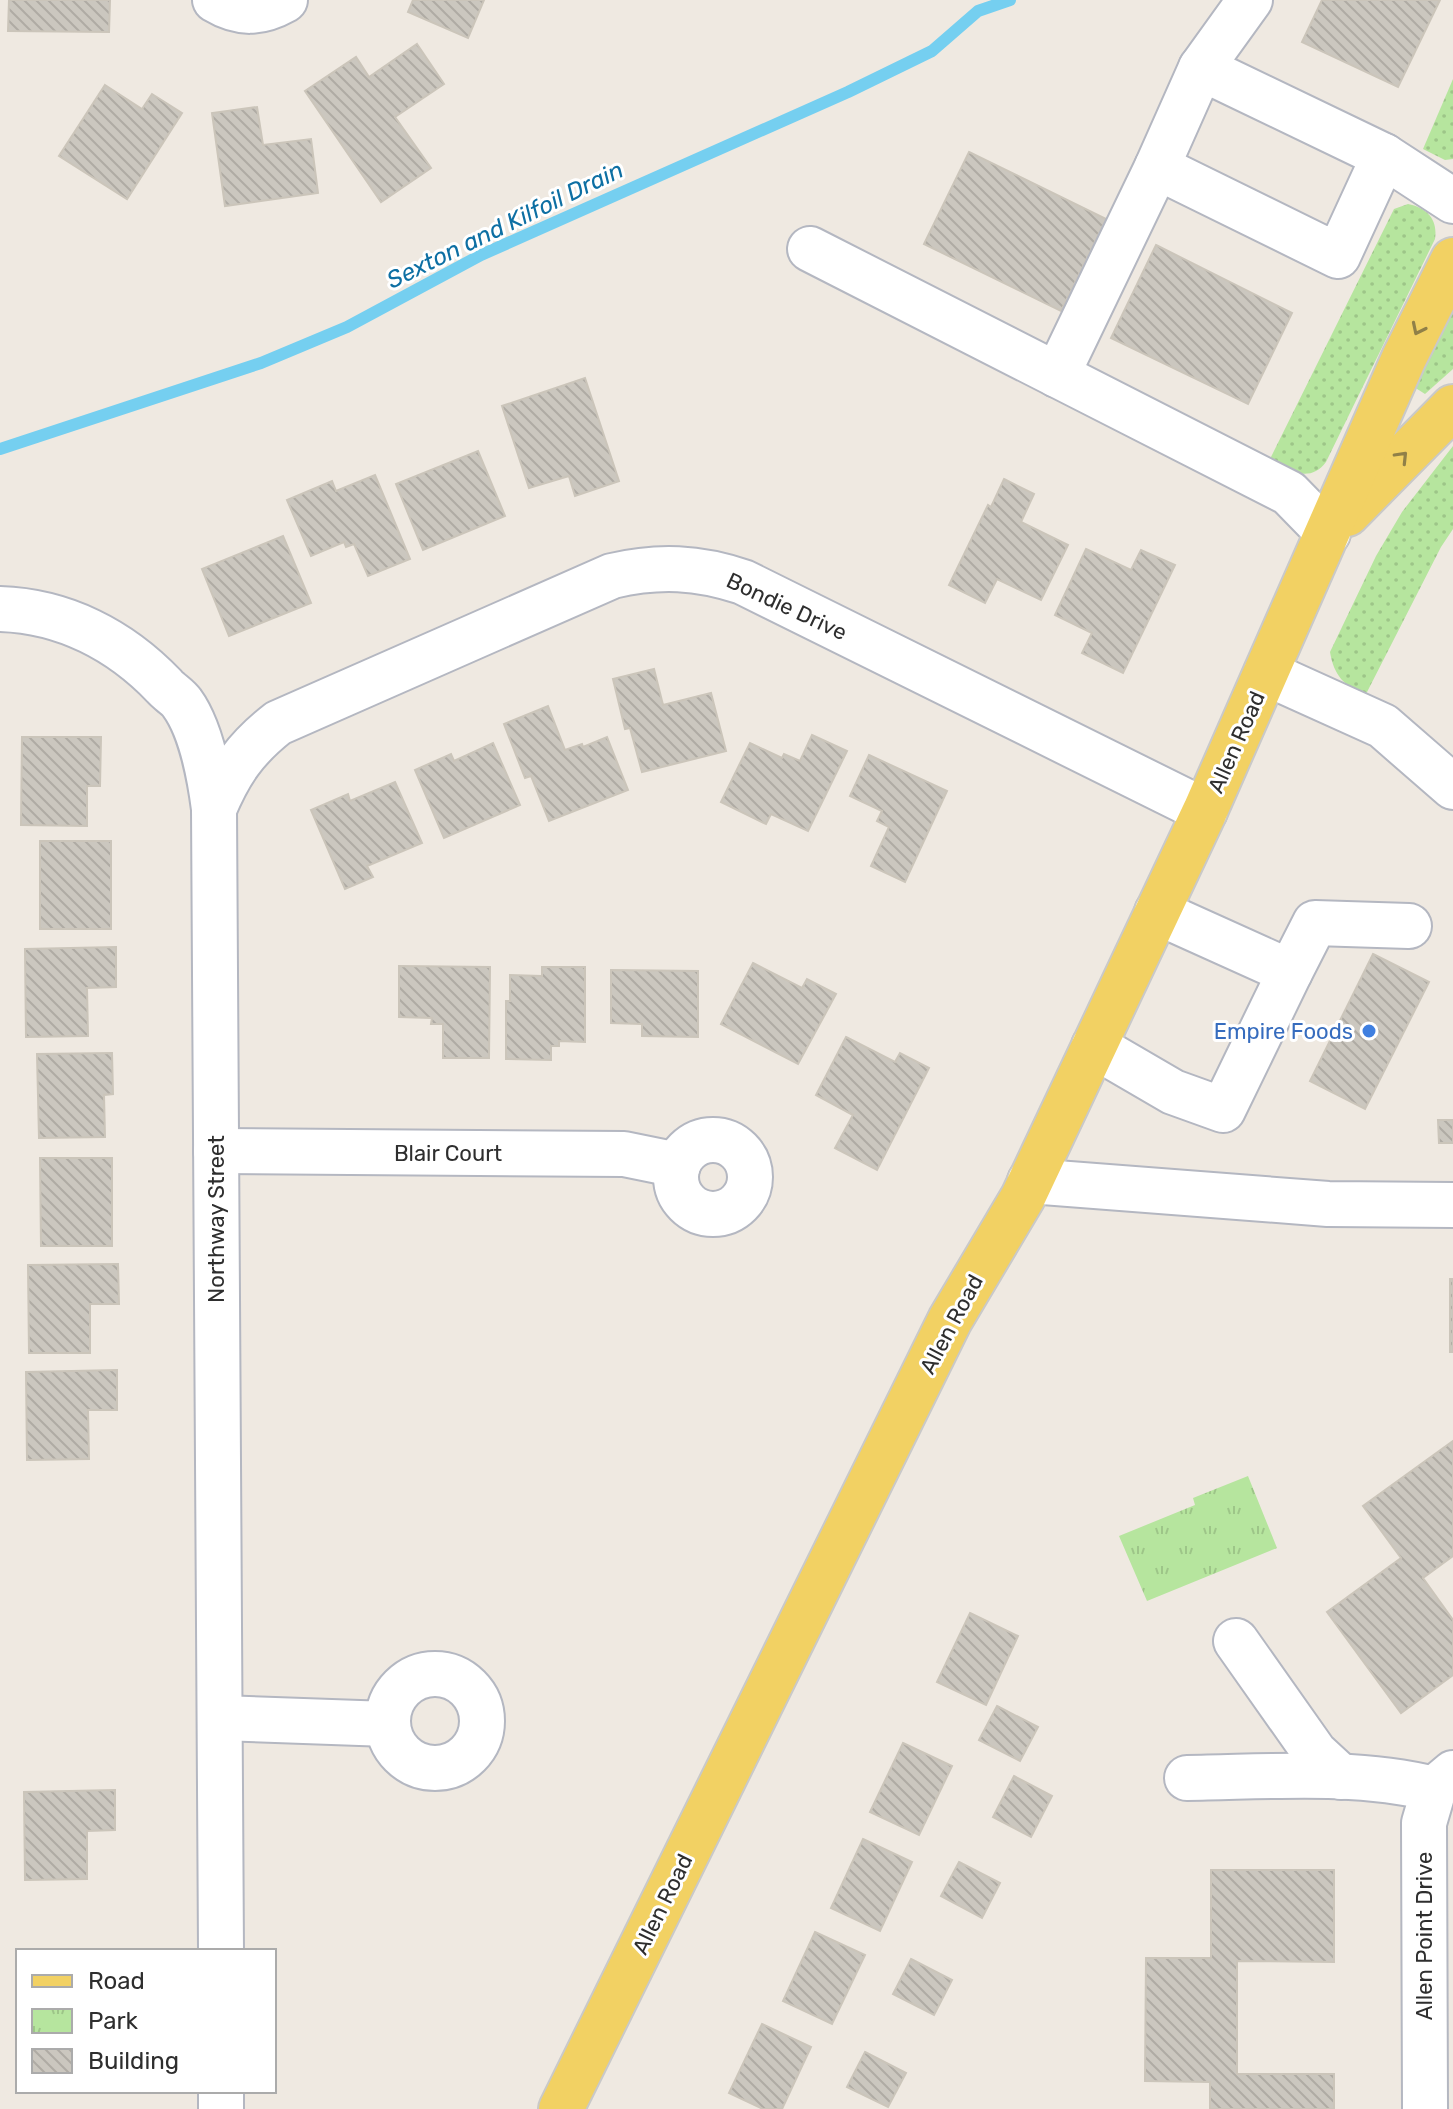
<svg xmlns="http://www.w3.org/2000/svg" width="1453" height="2109" font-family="Rubik,sans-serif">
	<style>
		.grass { fill: url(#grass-dots) }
		.park { fill: url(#park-tufts) }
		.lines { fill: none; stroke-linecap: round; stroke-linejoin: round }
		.stream { stroke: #75cff0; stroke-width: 12 }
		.building { fill: url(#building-back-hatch); stroke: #cbc5ba; stroke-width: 2 }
		.minor-casing { stroke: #b4b7c1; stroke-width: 48 }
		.major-casing { stroke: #c9c9c9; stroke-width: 48 }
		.minor { stroke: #fff; stroke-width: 44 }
		.major { stroke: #f2d163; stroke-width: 44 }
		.oneway { stroke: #908048 }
		.shop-dot { fill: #3f7fe0; stroke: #fff; stroke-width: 3 }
		.labels { text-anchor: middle; stroke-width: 6; stroke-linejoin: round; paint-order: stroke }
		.street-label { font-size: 22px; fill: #2e2e2e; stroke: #fff }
		.shop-label { font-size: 22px; fill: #366cbe; stroke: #fff; text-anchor: end }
		.water-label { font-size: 24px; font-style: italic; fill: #0d6fa3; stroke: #fff }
	</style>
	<defs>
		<pattern id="grass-dots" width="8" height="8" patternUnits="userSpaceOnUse" patternTransform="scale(2)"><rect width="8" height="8" fill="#b6e59e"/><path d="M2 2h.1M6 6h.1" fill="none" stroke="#9dc588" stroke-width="1.8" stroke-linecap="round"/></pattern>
		<pattern id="park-tufts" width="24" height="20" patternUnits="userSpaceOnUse" patternTransform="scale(2)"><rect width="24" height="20" fill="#b6e59e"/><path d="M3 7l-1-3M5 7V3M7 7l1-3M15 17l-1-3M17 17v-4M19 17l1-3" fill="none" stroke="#9dc588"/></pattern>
		<pattern id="building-back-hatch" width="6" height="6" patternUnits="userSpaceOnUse" patternTransform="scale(2)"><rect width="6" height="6" fill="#cbc7bf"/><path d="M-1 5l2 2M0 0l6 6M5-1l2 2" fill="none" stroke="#afaba4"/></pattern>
	</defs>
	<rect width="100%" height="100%" fill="#efe9e1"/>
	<g class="grass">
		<path d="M 1453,79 L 1453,159 L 1445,160 L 1423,149 Z"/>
		<path d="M 1408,204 C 1427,208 1438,219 1435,239 L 1326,462 C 1310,484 1288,470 1269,461 L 1394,209 Z"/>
		<path d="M 1453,305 L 1453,369 L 1425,394 L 1414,387 Z"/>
		<path d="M 1453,446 L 1453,529 L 1441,547 L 1365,696 C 1344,685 1334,676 1330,652 L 1376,556 L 1402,512 Z"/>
	</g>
	<path class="park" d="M 1248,1476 L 1277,1548 L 1147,1601 L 1119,1536 L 1195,1505 L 1193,1498 Z"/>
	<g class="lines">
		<path class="stream" d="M 0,449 L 261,363 L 347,327 L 481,255 L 848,92 L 932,51 L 978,11 L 1010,0"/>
	</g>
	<g class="building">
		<path d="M 9,0 L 110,0 L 109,32 L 8,31 Z"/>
		<path d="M 413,0 L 484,0 L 468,38 L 408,12 Z"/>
		<path d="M 1322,0 L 1440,0 L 1398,87 L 1302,42 Z"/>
		<path d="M 417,44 L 444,84 L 395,117 L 431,168 L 381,202 L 305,91 L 356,57 L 369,77 Z"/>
		<path d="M 105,85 L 142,109 L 152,94 L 182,113 L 127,199 L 59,156 Z"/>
		<path d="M 257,107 L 263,145 L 311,139 L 318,193 L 225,206 L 212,113 Z"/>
		<path d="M 969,152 L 1106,219 L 1061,311 L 924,244 Z"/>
		<path d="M 1156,245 L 1292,313 L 1248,404 L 1111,338 Z"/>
		<path d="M 585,378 L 619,481 L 575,496 L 569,476 L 529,488 L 502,406 Z"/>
		<path d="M 478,451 L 505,516 L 423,550 L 396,484 Z"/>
		<path d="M 375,475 L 410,559 L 368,576 L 354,544 L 346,547 L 344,542 L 311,556 L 287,500 L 332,481 L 336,491 Z"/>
		<path d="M 1004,479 L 1034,494 L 1021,522 L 1068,545 L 1041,600 L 997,579 L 985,603 L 949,585 L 988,505 L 991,507 Z"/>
		<path d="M 283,536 L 311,603 L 229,636 L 202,569 Z"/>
		<path d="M 1086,549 L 1131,570 L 1141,550 L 1175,565 L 1123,673 L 1082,653 L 1092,633 L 1055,615 Z"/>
		<path d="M 654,669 L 663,705 L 711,693 L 726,751 L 642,772 L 630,728 L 625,729 L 613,679 Z"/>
		<path d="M 548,706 L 565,750 L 582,744 L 583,747 L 607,737 L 628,790 L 549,821 L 531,776 L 525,778 L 504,724 Z"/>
		<path d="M 812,735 L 847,751 L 808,831 L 771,814 L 766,824 L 721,802 L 750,743 L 782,758 L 784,754 L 800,761 Z"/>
		<path d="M 22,737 L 101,737 L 100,786 L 87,786 L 87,826 L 21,825 Z"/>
		<path d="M 493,743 L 520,805 L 444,838 L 415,770 L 451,754 L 454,761 Z"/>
		<path d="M 869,755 L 947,791 L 905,882 L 871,866 L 889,827 L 877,821 L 882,811 L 850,796 Z"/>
		<path d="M 395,782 L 422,843 L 367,866 L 373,877 L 345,889 L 311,810 L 348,794 L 350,801 Z"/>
		<rect x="40" y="841" width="71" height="88"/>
		<path d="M 116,947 L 116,987 L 87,988 L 88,1036 L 26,1037 L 25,949 Z"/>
		<path d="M 1373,954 L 1429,982 L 1365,1109 L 1310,1081 Z"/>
		<path d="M 753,963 L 802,988 L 807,979 L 836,994 L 798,1064 L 721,1024 Z"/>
		<path d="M 399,966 L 490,967 L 489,1058 L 443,1058 L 443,1024 L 431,1024 L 432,1018 L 399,1017 Z"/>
		<path d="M 542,967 L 585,967 L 585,1042 L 559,1041 L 559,1046 L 551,1046 L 551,1060 L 506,1059 L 506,1001 L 510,1001 L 510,975 L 542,976 Z"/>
		<path d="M 611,970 L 698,971 L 698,1037 L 642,1036 L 642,1024 L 611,1023 Z"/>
		<path d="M 846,1037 L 895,1062 L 900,1053 L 929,1068 L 877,1170 L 835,1148 L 853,1115 L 816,1095 Z"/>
		<path d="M 112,1053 L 113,1094 L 104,1095 L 105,1137 L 39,1138 L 37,1054 Z"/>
		<path d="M 1438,1120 L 1453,1120 L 1453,1143 L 1439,1143 Z"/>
		<path d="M 40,1158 L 112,1158 L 112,1246 L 41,1246 Z"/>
		<path d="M 118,1264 L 119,1304 L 90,1304 L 90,1353 L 29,1353 L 28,1265 Z"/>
		<rect x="1450" y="1279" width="3" height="73"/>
		<path d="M 117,1370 L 117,1410 L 88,1410 L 89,1459 L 27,1460 L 26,1372 Z"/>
		<path d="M 1453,1441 L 1453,1556 L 1423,1578 L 1453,1620 L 1453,1675 L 1401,1713 L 1327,1612 L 1401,1558 L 1363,1506 Z"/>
		<path d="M 970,1613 L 1018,1636 L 986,1705 L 937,1682 Z"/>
		<path d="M 997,1706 L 1038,1727 L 1020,1761 L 979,1740 Z"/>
		<path d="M 903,1743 L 952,1766 L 919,1835 L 870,1812 Z"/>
		<path d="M 1014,1776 L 1052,1796 L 1031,1837 L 993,1817 Z"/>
		<path d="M 115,1790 L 115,1830 L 87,1831 L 87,1879 L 25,1880 L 24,1792 Z"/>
		<path d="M 863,1839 L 912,1862 L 880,1931 L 831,1908 Z"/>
		<path d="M 959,1862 L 1000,1883 L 982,1918 L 941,1896 Z"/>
		<path d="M 1211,1870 L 1334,1870 L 1334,1962 L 1237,1961 L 1237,2074 L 1334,2074 L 1334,2109 L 1210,2109 L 1210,2082 L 1145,2081 L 1146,1958 L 1211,1958 Z"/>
		<path d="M 815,1932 L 865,1955 L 832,2024 L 783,2001 Z"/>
		<path d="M 911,1959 L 952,1980 L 934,2015 L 893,1994 Z"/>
		<path d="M 762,2024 L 811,2047 L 782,2109 L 763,2109 L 729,2093 Z"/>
		<path d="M 865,2052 L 906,2073 L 888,2107 L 847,2087 Z"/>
	</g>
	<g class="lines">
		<defs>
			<g id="minor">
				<path d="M 215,0 C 240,15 260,14 285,0"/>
				<path d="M 1201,68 L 1250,0"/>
				<path d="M 1157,167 L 1338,256 L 1384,156"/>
				<path d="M 810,249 L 1289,493 L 1328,533"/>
				<path d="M 1057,375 L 1157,167 L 1201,68 L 1384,156 L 1453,201"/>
				<path d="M 0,609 C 64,611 120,640 164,686 C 169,692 178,697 182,703 C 201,729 210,778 214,809 L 221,1951"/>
				<path d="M 1266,673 L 1383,726 L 1453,787"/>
				<path d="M 214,809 C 230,771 245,749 278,723 L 612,576 C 659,565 698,567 743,582 L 1205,811"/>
				<path d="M 1290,972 L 1315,923 L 1409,926"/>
				<path d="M 1094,1046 L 1173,1092 L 1223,1110 L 1290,972 L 1157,912"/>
				<circle cx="713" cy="1177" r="37"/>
				<path d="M 216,1151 L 624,1154 L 678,1165"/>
				<path d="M 1030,1181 L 1328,1204 L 1453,1205"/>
				<path d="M 1236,1641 L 1315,1753 L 1341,1777"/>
				<circle cx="435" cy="1721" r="47"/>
				<path d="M 220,1718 L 388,1724"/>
				<path d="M 1187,1778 C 1269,1777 1354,1769 1434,1789"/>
				<path d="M 221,2091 L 221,2109"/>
				<path d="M 1425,2109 L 1424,1823 L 1434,1789 L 1453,1773"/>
			</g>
			<g id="major">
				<path d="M 1347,514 L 1453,407"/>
				<path d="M 561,2109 L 950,1320 L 1023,1197 L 1205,811 L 1404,358 L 1453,260"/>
			</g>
		</defs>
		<use href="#minor" class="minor-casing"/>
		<use href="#major" class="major-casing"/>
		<use href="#minor" class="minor"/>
		<use href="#major" class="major"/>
	</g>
	<defs><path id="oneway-chevron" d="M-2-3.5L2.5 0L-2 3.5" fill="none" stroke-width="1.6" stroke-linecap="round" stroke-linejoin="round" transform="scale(2)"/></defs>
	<g class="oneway">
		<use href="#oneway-chevron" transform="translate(1418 329) rotate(116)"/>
		<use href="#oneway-chevron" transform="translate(1402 457) rotate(-46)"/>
	</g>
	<circle class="shop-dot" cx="1369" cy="1031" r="8"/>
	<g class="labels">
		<g class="street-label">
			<text transform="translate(787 606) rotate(25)" y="8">Bondie Drive</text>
			<text transform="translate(1236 742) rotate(-66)" y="8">Allen Road</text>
			<text x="448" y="1161">Blair Court</text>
			<text transform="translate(216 1219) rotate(-90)" y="8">Northway Street</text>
			<text transform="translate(951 1324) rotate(-62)" y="8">Allen Road</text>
			<text transform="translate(662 1904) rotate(-64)" y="8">Allen Road</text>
			<text transform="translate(1424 1936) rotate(-90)" y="8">Allen Point Drive</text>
		</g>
		<g class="shop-label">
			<text x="1353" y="1039">Empire Foods</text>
		</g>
		<g class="water-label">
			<text transform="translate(505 225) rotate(-26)" y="8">Sexton and Kilfoil Drain</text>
		</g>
	</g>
	<rect x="16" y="1949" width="260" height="144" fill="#ffffff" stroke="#ababab" stroke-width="2"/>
	<rect x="32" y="1975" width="40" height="12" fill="#f2d163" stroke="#ababab" stroke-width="2"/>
	<text x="88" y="1989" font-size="24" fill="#2e2e2e">Road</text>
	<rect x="32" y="2009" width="40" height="24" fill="url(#park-tufts)" stroke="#ababab" stroke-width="2"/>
	<text x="88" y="2029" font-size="24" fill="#2e2e2e">Park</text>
	<rect x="32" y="2049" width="40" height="24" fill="url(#building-back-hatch)" stroke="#ababab" stroke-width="2"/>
	<text x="88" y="2069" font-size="24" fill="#2e2e2e">Building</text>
</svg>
